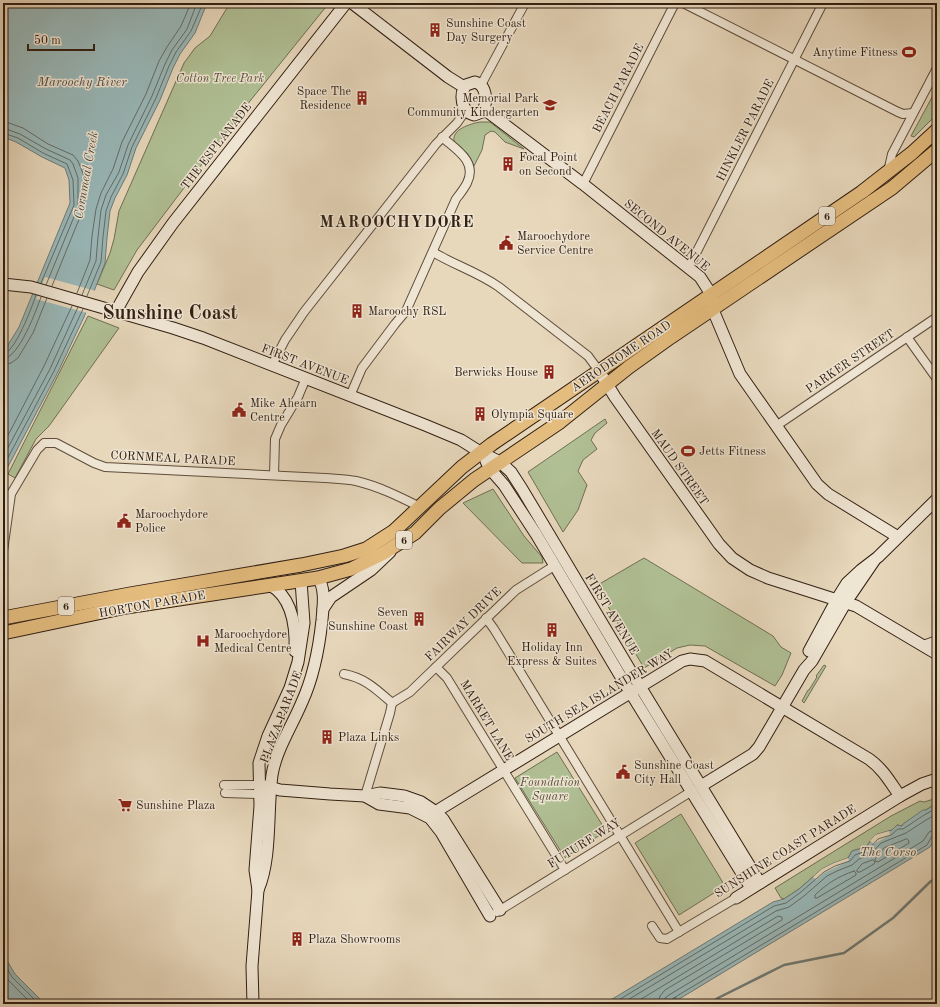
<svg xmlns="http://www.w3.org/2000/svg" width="940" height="1007" font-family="'Old Standard TT',serif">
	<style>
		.green { fill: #b0bf94; stroke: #706f53 }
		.water { fill: #99b8b9; stroke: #6f7b76 }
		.pier { fill: #e7d7bb }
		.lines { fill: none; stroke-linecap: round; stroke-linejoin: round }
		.shore { stroke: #656c66; stroke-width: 1 }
		.stream { stroke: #6f7b76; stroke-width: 2.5 }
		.street-casing { stroke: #5e4d3c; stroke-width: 10 }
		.secondary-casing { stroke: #311f12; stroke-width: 13 }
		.primary-casing { stroke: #311f12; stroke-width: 15 }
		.street { stroke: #efe5d3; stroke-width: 8 }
		.secondary { stroke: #efe5d3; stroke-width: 11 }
		.primary { stroke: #e4bc7e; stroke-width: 13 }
		.labels { text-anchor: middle; stroke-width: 3; stroke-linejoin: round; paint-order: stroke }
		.shield { fill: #efe5d3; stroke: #6a5a4c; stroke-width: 1 }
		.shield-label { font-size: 11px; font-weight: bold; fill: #311f12 }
		.poi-label { font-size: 12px; fill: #311f12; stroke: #efe5d3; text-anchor: start }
		.park-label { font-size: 12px; font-style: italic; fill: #574f39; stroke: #efe5d3 }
		.street-label { font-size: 12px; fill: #311f12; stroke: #efe5d3 }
		.water-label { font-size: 13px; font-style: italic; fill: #504d44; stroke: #efe5d3 }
		.district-label { font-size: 16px; font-weight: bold; letter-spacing: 1px; fill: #311f12; stroke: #efe5d3 }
		.town-label { font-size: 20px; font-weight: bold; fill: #311f12; stroke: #efe5d3 }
	</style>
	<rect width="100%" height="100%" fill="#e7d7bb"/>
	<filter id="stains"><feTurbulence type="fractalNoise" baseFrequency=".005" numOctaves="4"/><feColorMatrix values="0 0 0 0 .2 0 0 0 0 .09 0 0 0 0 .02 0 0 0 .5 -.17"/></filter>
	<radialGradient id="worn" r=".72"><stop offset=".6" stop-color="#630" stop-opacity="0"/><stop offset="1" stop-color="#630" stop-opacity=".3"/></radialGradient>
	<g class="green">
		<path d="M 230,3 L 329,3 L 246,106 L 137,250 L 114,290 L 97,284 L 110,253 L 114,239 L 119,211 L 184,63 L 195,48 L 210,36 Z"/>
		<path d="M 937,88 L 937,114 L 914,137 L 911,136 Z"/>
		<path d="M 480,122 L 490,122 L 524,149 L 505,142 L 495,132 L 491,131 L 485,135 L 482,150 L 474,166 L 467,153 L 454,141 C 452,129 470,124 480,122 Z"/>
		<path d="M 88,316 L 119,328 L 49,426 L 36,439 L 15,478 L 8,474 Z"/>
		<path d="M 605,419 L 607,423 L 595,433 L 591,440 L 597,449 L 583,460 L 578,471 L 587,485 L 578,510 L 563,532 L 528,472 Z"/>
		<path d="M 493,489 L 524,536 L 542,557 L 543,563 L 522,563 L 463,503 Z"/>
		<path d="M 644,558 L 773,636 L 781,647 L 791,653 L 782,675 L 775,686 L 705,646 L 690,645 L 677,648 L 644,668 L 596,586 Z"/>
		<path d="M 824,665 L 826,666 L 804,703 L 802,701 L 808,690 L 809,690 L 817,677 L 816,676 Z"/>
		<path d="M 557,752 L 606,831 L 565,858 L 515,778 Z"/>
		<path d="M 937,798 L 937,803 L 903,824 L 902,826 L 897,825 L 892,830 L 875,835 L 866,847 L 852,851 L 848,858 L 834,863 L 822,869 L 799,889 L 784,899 L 781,898 L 775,888 L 891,816 L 920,801 L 924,802 Z"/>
		<path d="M 681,814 L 725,886 L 679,915 L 635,843 Z"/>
	</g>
	<g class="water">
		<path d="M 3,3 L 207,3 L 195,33 L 180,54 L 173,68 L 160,100 L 136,148 L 127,175 L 115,198 L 110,211 L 107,238 L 105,263 L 84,317 L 58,372 L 3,476 L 3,353 L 19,327 L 70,203 L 69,180 L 65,168 L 42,157 L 16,142 L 3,137 Z"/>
		<path d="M 937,803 L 937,836 L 930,847 L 671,1004 L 604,1004 L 773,902 L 784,899 L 799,889 L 822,869 L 834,863 L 848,858 L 852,851 L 866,847 L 875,835 L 892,830 L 897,825 L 902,826 L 903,824 L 923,810 L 926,810 Z"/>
		<path d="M 3,954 L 15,974 L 45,1004 L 3,1004 Z"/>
	</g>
	<g class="pier">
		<path d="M 45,277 L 96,291 L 87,313 L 36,299 Z"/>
		<path d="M 889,831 L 890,835 L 874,844 L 870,841 L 875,835 Z"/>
		<path d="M 848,858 L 849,861 L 824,873 L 816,880 L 813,877 L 822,869 L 834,863 Z"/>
	</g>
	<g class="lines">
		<g class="shore">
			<path d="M 3,122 L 9,123 L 23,128 L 48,144 L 73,155 L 78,161 L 84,176 L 84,207 L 52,286"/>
			<path d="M 3,128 L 20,134 L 46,149 L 70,160 L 73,164 L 78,178 L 78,207 L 46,285"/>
			<path d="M 3,133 L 18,138 L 43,153 L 67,164 L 73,180 L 74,205 L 41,283"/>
			<path d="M 77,293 L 90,260 L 92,236 L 96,209 L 101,193 L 113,169 L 122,142 L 146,94 L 159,61 L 167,47 L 181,26 L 191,3"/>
			<path d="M 82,295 L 96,261 L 98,237 L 101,210 L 106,195 L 119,172 L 128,145 L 152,96 L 165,64 L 172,50 L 187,29 L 197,3"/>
			<path d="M 87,296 L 101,262 L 103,237 L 106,211 L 111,197 L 123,174 L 132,147 L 156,98 L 169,66 L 176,52 L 191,31 L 203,3"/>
			<path d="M 3,354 C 15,353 32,307 36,295"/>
			<path d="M 3,359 C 19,358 36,311 41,297"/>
			<path d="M 3,365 L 11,363 L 18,358 L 33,333 L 47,298"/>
			<path d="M 3,445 L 44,366 L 72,306"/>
			<path d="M 3,457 L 50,369 L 78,307"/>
			<path d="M 3,467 L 54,371 L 83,309"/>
			<path d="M 907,839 L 909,841 L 909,843 L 878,862 L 875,861 L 875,859 L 884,848 Z"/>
			<path d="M 873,860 L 875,862 L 874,864 L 860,872 L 857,872 L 857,870 L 862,864 Z"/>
			<path d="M 854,871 L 856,873 L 856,875 L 817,898 L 815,898 L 815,895 C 828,883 837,877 854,871 Z"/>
			<path d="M 3,961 L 12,977 L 39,1004"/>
			<path d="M 3,971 L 8,980 L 32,1004"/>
			<path d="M 612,1004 L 774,906 L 786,903 L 801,892 L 824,872 L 835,866 L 850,861 L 855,855 L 868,850 L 878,839 L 891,835 L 898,829 L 903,829 L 924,815 L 937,808"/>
			<path d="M 621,1004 L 776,911 L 789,907 L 804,896 L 827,876 L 837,871 L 852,865 L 859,859 L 871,854 L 881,843 L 906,833 L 926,820 L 937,814"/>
			<path d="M 633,1004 L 778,916 L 782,917 L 782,920 L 665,990 L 660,996 L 658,1004"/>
			<path d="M 664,1004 L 665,998 L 669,995 L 923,841 L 929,832 L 937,829"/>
			<path d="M 669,1004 L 672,999 L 927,845 L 932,836 L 937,835"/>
		</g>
		<g class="stream">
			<path d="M 675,998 L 679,1004"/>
			<path d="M 718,998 L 784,965 L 844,953 L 893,918 L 931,881 L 937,878"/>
			<path d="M 709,1004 L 718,998 L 722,1004"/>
		</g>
		<defs>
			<g id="street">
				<path d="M 683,3 L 898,112 L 903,114 L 913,113"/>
				<path d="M 481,85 L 525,3"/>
				<path d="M 888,172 L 892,154 L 937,68"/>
				<path d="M 583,184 L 675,3"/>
				<path d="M 433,252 C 454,265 478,272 499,287 L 588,356 L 599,371"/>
				<path d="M 689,267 L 823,3"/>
				<path d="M 907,337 L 937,379"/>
				<path d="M 272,365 L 285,340 L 304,312 L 436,144 L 457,123 L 466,110"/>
				<path d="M 350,396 L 362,368 L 395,324 L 406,311 L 456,199 C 460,194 464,189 467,183 C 478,161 455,149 442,137"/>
				<path d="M 776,426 L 937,317"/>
				<path d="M 274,475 L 275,439 L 281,425 L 298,397 L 306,378"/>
				<path d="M 3,551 L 11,494 L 37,450 L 44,443 L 56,443 L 94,463 L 105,467 L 325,478 C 336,479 346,479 356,481 C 378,486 400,497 420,507"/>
				<path d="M 486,618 L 494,629 L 679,932"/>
				<path d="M 923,645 L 937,640"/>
				<path d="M 436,667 L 447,678 L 565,870"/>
				<path d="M 344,674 C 365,678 376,689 392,703"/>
				<path d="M 392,703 L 410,692 L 516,590 L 554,566"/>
				<path d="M 224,785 L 260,785"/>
				<path d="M 225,793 L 260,794"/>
				<path d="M 365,796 L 390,713 L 392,703"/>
				<path d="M 497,912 L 692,791"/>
				<path d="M 652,926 L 660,938 L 667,939 L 736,898"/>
			</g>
			<g id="secondary">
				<path d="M 352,3 L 448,77 L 464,87"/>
				<path d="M 475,82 C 487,85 488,103 482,112 L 474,115 C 461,112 459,94 466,85 Z"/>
				<path d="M 484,109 L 583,184 L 700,277 L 711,294 L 713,310 L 740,374 L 817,484 L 828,494 L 898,537"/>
				<path d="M 3,284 L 31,287 L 173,328 L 203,338 L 425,425 L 461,440 L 480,452 L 500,462 L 511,472 L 522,489 L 630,670 L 760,883"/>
				<path d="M 116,311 L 138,272 L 173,223 L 346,3"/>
				<path d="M 599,371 L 615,397 L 719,544 L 732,558 L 750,570 L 768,578 L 856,606 L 937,654"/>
				<path d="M 486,461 L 490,469 L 504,485 L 536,534 L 624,682 L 751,888"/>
				<path d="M 270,585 C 293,598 296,627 295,651"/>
				<path d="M 323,609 L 331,597 L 371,570 L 390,552"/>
				<path d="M 809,651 L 837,599 L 847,583 L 861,570 L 878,557 L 937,499"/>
				<path d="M 266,786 L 280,790 L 330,794 L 365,796 L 380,793 L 404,796 L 421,802 L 436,812 L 443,819 L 500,910"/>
				<path d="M 701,786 L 753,754 L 759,747 L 804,670 L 812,661 L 846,602 L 874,561"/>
				<path d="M 365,796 L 379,804 L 410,808 L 430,818 L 441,832 L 490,916"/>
				<path d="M 430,818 L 440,809 L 682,661 L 690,659 L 705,661 L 869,759 C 883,769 890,782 900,796"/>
				<path d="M 258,890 C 272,858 267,811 272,775 C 276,750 292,726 302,702 C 314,676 319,648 322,620 C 323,607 326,589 318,578"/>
				<path d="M 736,898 L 900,796 L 922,784 L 937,779"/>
				<path d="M 253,1004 L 252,966 L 258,890 L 255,870 L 260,806 L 259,763 L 268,736 L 290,688 L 298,662 L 304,623 L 301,581"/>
			</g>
			<g id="primary">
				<path d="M 3,618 L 130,594 L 301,565 L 344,556 L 366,549 L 394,531 L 462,467 L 492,444 L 862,192 L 912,153 L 937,130"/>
				<path d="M 3,633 L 126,607 L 318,578 L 351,569 L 382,554 L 415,533 L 440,508 L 474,480 L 560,422 L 629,367 L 671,337 L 892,188 L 937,150"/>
			</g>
		</defs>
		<use href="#street" class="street-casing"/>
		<use href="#secondary" class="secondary-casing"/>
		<use href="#primary" class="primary-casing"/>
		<use href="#street" class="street"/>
		<use href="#secondary" class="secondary"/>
		<use href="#primary" class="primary"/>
	</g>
	<defs>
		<symbol id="building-bare" viewBox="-9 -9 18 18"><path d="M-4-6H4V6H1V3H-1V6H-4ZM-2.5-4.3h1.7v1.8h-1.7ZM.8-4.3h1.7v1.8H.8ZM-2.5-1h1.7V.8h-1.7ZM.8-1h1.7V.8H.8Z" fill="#8f2418" stroke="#efe5d3" stroke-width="2.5" paint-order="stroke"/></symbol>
		<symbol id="stadium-bare" viewBox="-9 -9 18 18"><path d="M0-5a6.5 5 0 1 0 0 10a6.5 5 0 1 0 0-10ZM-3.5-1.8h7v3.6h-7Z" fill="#8f2418" stroke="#efe5d3" stroke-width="2.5" paint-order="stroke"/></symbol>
		<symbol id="school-bare" viewBox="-9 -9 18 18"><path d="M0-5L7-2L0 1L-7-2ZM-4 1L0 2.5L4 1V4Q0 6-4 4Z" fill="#8f2418" stroke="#efe5d3" stroke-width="2.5" paint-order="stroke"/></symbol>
		<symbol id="civic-bare" viewBox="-9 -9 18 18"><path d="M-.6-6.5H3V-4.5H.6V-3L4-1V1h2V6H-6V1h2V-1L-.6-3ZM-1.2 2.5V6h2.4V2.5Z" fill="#8f2418" stroke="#efe5d3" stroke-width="2.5" paint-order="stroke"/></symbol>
		<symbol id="hospital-bare" viewBox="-9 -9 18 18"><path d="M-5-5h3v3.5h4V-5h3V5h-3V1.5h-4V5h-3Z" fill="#8f2418" stroke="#efe5d3" stroke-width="2.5" paint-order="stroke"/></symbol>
		<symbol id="supermarket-bare" viewBox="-9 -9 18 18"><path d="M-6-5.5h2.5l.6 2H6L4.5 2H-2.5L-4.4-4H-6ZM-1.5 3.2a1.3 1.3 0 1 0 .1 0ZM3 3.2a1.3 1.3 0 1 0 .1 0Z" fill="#8f2418" stroke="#efe5d3" stroke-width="2.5" paint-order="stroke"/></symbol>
	</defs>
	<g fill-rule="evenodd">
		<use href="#building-bare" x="425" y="20" width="20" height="20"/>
		<use href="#stadium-bare" x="899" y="42" width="20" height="20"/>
		<use href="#building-bare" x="352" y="88" width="20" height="20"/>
		<use href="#school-bare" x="540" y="95" width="20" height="20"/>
		<use href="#building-bare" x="498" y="154" width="20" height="20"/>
		<use href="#civic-bare" x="496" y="233" width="20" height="20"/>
		<use href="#building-bare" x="347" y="301" width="20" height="20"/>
		<use href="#building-bare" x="539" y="362" width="20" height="20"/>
		<use href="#civic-bare" x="229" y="400" width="20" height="20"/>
		<use href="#building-bare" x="470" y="404" width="20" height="20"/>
		<use href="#stadium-bare" x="678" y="441" width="20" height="20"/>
		<use href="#civic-bare" x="114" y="511" width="20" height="20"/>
		<use href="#building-bare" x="409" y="609" width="20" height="20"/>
		<use href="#building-bare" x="542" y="620" width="20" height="20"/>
		<use href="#hospital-bare" x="193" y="631" width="20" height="20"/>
		<use href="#building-bare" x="317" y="727" width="20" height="20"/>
		<use href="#civic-bare" x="613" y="762" width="20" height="20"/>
		<use href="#supermarket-bare" x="115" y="795" width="20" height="20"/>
		<use href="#building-bare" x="287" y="929" width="20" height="20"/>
	</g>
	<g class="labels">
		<g class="shield">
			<rect x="819" y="207" width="16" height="18" rx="3"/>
			<rect x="396" y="531" width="16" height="18" rx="3"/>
			<rect x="58" y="597" width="16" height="18" rx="3"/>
		</g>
		<g class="shield-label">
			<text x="827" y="220">6</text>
			<text x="404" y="544">6</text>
			<text x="66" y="610">6</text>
		</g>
		<g class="poi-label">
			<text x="446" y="27">Sunshine Coast<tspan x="446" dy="14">Day Surgery</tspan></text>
			<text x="898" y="56" text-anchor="end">Anytime Fitness</text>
			<text x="351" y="95" text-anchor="end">Space The<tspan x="351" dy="14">Residence</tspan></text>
			<text x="539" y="102" text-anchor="end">Memorial Park<tspan x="539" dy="14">Community Kindergarten</tspan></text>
			<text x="519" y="161">Focal Point<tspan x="519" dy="14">on Second</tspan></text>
			<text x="517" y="240">Maroochydore<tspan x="517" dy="14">Service Centre</tspan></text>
			<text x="368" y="315">Maroochy RSL</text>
			<text x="538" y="376" text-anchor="end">Berwicks House</text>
			<text x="250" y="407">Mike Ahearn<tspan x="250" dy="14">Centre</tspan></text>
			<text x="491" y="418">Olympia Square</text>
			<text x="699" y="455">Jetts Fitness</text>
			<text x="135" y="518">Maroochydore<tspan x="135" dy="14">Police</tspan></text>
			<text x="408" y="616" text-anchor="end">Seven<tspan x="408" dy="14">Sunshine Coast</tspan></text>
			<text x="214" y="638">Maroochydore<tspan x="214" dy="14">Medical Centre</tspan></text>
			<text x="552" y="651" text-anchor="middle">Holiday Inn<tspan x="552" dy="14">Express &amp; Suites</tspan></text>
			<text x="338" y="741">Plaza Links</text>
			<text x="634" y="769">Sunshine Coast<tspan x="634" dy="14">City Hall</tspan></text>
			<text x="136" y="809">Sunshine Plaza</text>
			<text x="308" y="943">Plaza Showrooms</text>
		</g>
		<g class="park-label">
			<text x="220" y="82">Cotton Tree Park</text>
			<text x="550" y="786">Foundation<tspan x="550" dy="14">Square</tspan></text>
		</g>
		<g class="street-label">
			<text transform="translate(618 88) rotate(-63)" y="4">BEACH PARADE</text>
			<text transform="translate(745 130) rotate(-63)" y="4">HINKLER PARADE</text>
			<text transform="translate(216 146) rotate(-52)" y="4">THE ESPLANADE</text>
			<text transform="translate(667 235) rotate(39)" y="4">SECOND AVENUE</text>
			<text transform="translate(621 356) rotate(-34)" y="4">AERODROME ROAD</text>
			<text transform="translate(850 361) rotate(-34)" y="4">PARKER STREET</text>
			<text transform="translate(305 364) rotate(21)" y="4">FIRST AVENUE</text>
			<text transform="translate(173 458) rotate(3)" y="4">CORNMEAL PARADE</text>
			<text transform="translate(680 467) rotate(55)" y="4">MAUD STREET</text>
			<text transform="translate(152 604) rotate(-10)" y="4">HORTON PARADE</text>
			<text transform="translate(612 614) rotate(59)" y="4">FIRST AVENUE</text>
			<text transform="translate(463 624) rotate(-44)" y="4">FAIRWAY DRIVE</text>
			<text transform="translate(599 696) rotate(-31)" y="4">SOUTH SEA ISLANDER WAY</text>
			<text transform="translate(281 717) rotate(-69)" y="4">PLAZA PARADE</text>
			<text transform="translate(487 720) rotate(59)" y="4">MARKET LANE</text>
			<text transform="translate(584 843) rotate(-32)" y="4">FUTURE WAY</text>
			<text transform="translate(785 851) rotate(-32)" y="4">SUNSHINE COAST PARADE</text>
		</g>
		<g class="water-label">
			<text x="82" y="86">Maroochy River</text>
			<text transform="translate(85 175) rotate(-80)" y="5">Cornmeal Creek</text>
			<text x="888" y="856">The Corso</text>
		</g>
		<g class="district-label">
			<text x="397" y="227">MAROOCHYDORE</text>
		</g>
		<g class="town-label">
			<text x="170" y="319">Sunshine Coast</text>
		</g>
	</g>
	<rect width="940" height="1007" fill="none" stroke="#e7d7bb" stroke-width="16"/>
	<rect x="4" y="4" width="932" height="999" fill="none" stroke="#311f12" stroke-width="2"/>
	<rect x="8" y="8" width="924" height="991" fill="none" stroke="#311f12"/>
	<path d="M28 44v6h66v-6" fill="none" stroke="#311f12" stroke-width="2"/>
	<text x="34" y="44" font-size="12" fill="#311f12" stroke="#efe5d3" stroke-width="3" paint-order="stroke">50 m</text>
	<rect width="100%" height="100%" filter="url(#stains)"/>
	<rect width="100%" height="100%" fill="url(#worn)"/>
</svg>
